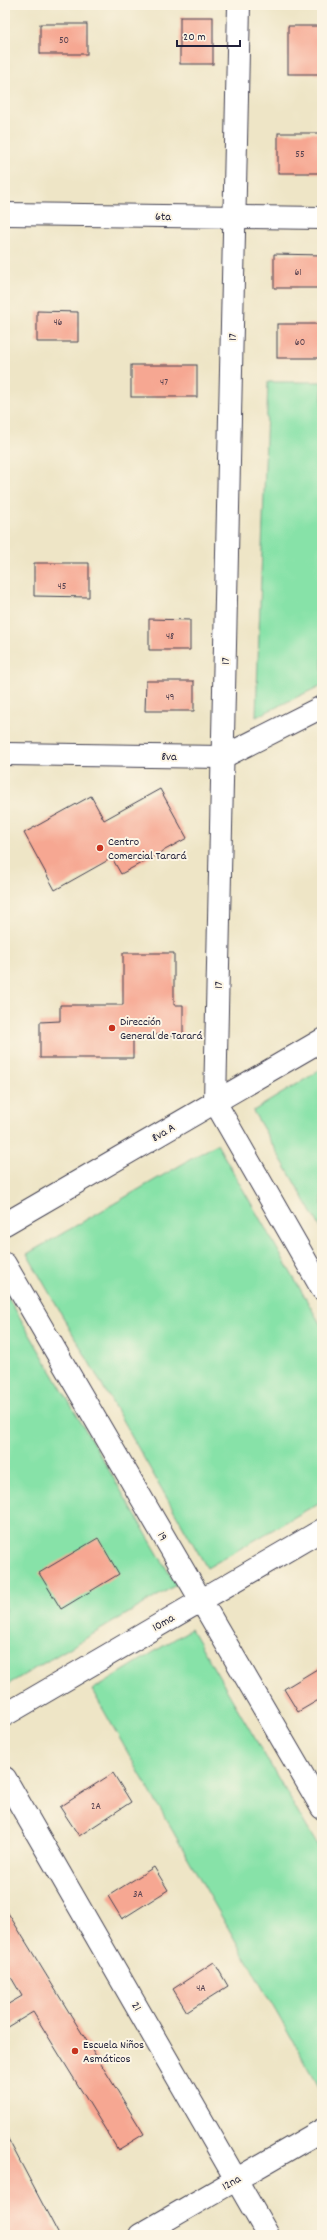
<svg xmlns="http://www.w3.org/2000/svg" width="327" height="2240" font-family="Dekko,sans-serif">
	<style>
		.green { fill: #87e2a8; stroke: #548272 }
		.building { fill: #f6a792 }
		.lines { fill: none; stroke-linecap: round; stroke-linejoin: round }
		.minor-casing { stroke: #413f50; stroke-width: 24 }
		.minor { stroke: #fff; stroke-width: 22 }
		.poi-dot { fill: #c8321e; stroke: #fcf5e5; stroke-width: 1.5 }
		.labels { text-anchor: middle; stroke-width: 4; stroke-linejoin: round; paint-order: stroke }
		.number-label { font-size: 10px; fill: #574351 }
		.street-label { font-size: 12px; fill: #22223b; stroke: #fcf5e5 }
		.poi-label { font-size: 12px; fill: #22223b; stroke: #fcf5e5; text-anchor: start }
	</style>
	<rect width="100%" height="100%" fill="#fcf5e5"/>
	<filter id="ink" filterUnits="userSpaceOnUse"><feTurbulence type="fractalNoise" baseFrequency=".025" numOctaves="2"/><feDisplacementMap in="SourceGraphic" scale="8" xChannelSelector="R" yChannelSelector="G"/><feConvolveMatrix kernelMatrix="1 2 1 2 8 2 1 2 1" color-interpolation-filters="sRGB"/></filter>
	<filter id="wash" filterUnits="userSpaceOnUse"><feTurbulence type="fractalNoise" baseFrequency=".012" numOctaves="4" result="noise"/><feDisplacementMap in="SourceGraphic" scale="16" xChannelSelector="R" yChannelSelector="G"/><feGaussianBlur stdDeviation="0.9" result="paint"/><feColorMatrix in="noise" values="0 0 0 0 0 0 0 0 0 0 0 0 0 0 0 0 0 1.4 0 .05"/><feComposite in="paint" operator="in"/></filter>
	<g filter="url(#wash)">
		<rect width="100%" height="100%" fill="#eee5c6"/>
		<g class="green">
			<path d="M 268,382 L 322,382 L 322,685 L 256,717 Z"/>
			<path d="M 322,1069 L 322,1230 L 253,1111 Z"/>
			<path d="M 217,1144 L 322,1327 L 322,1501 L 207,1568 L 27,1254 Z"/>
			<path d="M 5,1292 L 176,1585 L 5,1686 Z"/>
			<path d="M 191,1629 L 322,1853 L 322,2092 L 92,1690 Z"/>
		</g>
		<g id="blocks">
			<g class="building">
				<rect x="180" y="17" width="33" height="47"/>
				<rect x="40" y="24" width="47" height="30"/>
				<rect x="288" y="26" width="34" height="48"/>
				<rect x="278" y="133" width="44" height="40"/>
				<path d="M 274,254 L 322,255 L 322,288 L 274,288 Z"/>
				<path d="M 37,311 L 78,312 L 78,342 L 37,342 Z"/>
				<rect x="277" y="324" width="45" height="34"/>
				<rect x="131" y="365" width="66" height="32"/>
				<path d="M 34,563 L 89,563 L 89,597 L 34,596 Z"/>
				<path d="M 149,619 L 190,620 L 190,650 L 149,650 Z"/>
				<path d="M 146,681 L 194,681 L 194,711 L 145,711 Z"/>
				<path d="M 160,789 L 187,838 L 121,874 L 112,858 L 55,890 L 24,833 L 91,796 L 104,820 Z"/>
				<path d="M 123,953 L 174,953 L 174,1005 L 183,1005 L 183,1035 L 133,1035 L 133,1058 L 40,1058 L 40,1022 L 60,1021 L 60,1005 L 123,1005 Z"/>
				<path d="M 98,1538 L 119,1574 L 61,1609 L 39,1573 Z"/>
				<path d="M 322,1666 L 322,1698 L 298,1712 L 284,1689 Z"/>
				<path d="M 113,1773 L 131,1802 L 79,1836 L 60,1807 Z"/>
				<path d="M 154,1867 L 168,1890 L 122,1919 L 108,1896 Z"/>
				<path d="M 5,1908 L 144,2134 L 118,2150 L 33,2012 L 5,2029 L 5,2006 L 22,1996 L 5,1967 Z"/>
				<path d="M 214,1962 L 228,1986 L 187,2012 L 173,1989 Z"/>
				<path d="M 5,2133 L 59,2235 L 8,2235 L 5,2229 Z"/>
			</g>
		</g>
	</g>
	<g filter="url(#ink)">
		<use href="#blocks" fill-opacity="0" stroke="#413f50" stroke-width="1"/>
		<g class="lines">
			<defs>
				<g id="minor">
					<path d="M 239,5 L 215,1102 L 322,1289"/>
					<path d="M 5,214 L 322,218"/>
					<path d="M 5,754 L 223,757 L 322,707"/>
					<path d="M 5,1224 L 322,1040"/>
					<path d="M 5,1264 L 322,1808"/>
					<path d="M 5,1715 L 322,1530"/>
					<path d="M 5,1778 L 268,2235"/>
					<path d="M 140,2235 L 322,2130"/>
				</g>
			</defs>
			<use href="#minor" class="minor-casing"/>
			<use href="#minor" class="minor"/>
		</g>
	</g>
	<g class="poi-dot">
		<circle cx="100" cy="848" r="4"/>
		<circle cx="112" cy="1028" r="4"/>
		<circle cx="75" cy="2051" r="4"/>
	</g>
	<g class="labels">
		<g class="number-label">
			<text x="64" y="43">50</text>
			<text x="300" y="157">55</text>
			<text x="298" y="275">61</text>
			<text x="58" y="325">46</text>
			<text x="300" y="345">60</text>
			<text x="164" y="385">47</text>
			<text x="62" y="589">45</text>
			<text x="170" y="639">48</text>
			<text x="170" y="700">49</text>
			<text x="96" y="1809">2A</text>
			<text x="138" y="1897">3A</text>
			<text x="201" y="1991">4A</text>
		</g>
		<g class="street-label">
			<text transform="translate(163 216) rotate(1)" y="4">6ta</text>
			<text transform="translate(232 337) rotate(-89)" y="4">17</text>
			<text transform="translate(225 661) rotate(-89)" y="4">17</text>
			<text transform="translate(169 756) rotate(1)" y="4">8va</text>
			<text transform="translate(218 985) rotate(-89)" y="4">17</text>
			<text transform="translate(163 1132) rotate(-30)" y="4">8va A</text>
			<text transform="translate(163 1536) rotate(60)" y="4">19</text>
			<text transform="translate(163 1622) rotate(-30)" y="4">10ma</text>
			<text transform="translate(137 2006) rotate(60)" y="4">21</text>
			<text transform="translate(231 2182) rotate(-30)" y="4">12na</text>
		</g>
		<g class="poi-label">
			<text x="108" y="845">Centro<tspan x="108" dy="14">Comercial Tarará</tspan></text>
			<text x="120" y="1025">Dirección<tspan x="120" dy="14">General de Tarará</tspan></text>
			<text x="83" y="2048">Escuela Niños<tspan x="83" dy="14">Asmáticos</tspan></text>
		</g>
	</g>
	<rect width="327" height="2240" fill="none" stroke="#fcf5e5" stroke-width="20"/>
	<path d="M177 40v6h63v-6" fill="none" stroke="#22223b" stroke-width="2"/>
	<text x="183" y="40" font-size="12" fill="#22223b" stroke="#fcf5e5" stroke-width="3" paint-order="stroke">20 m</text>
</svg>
